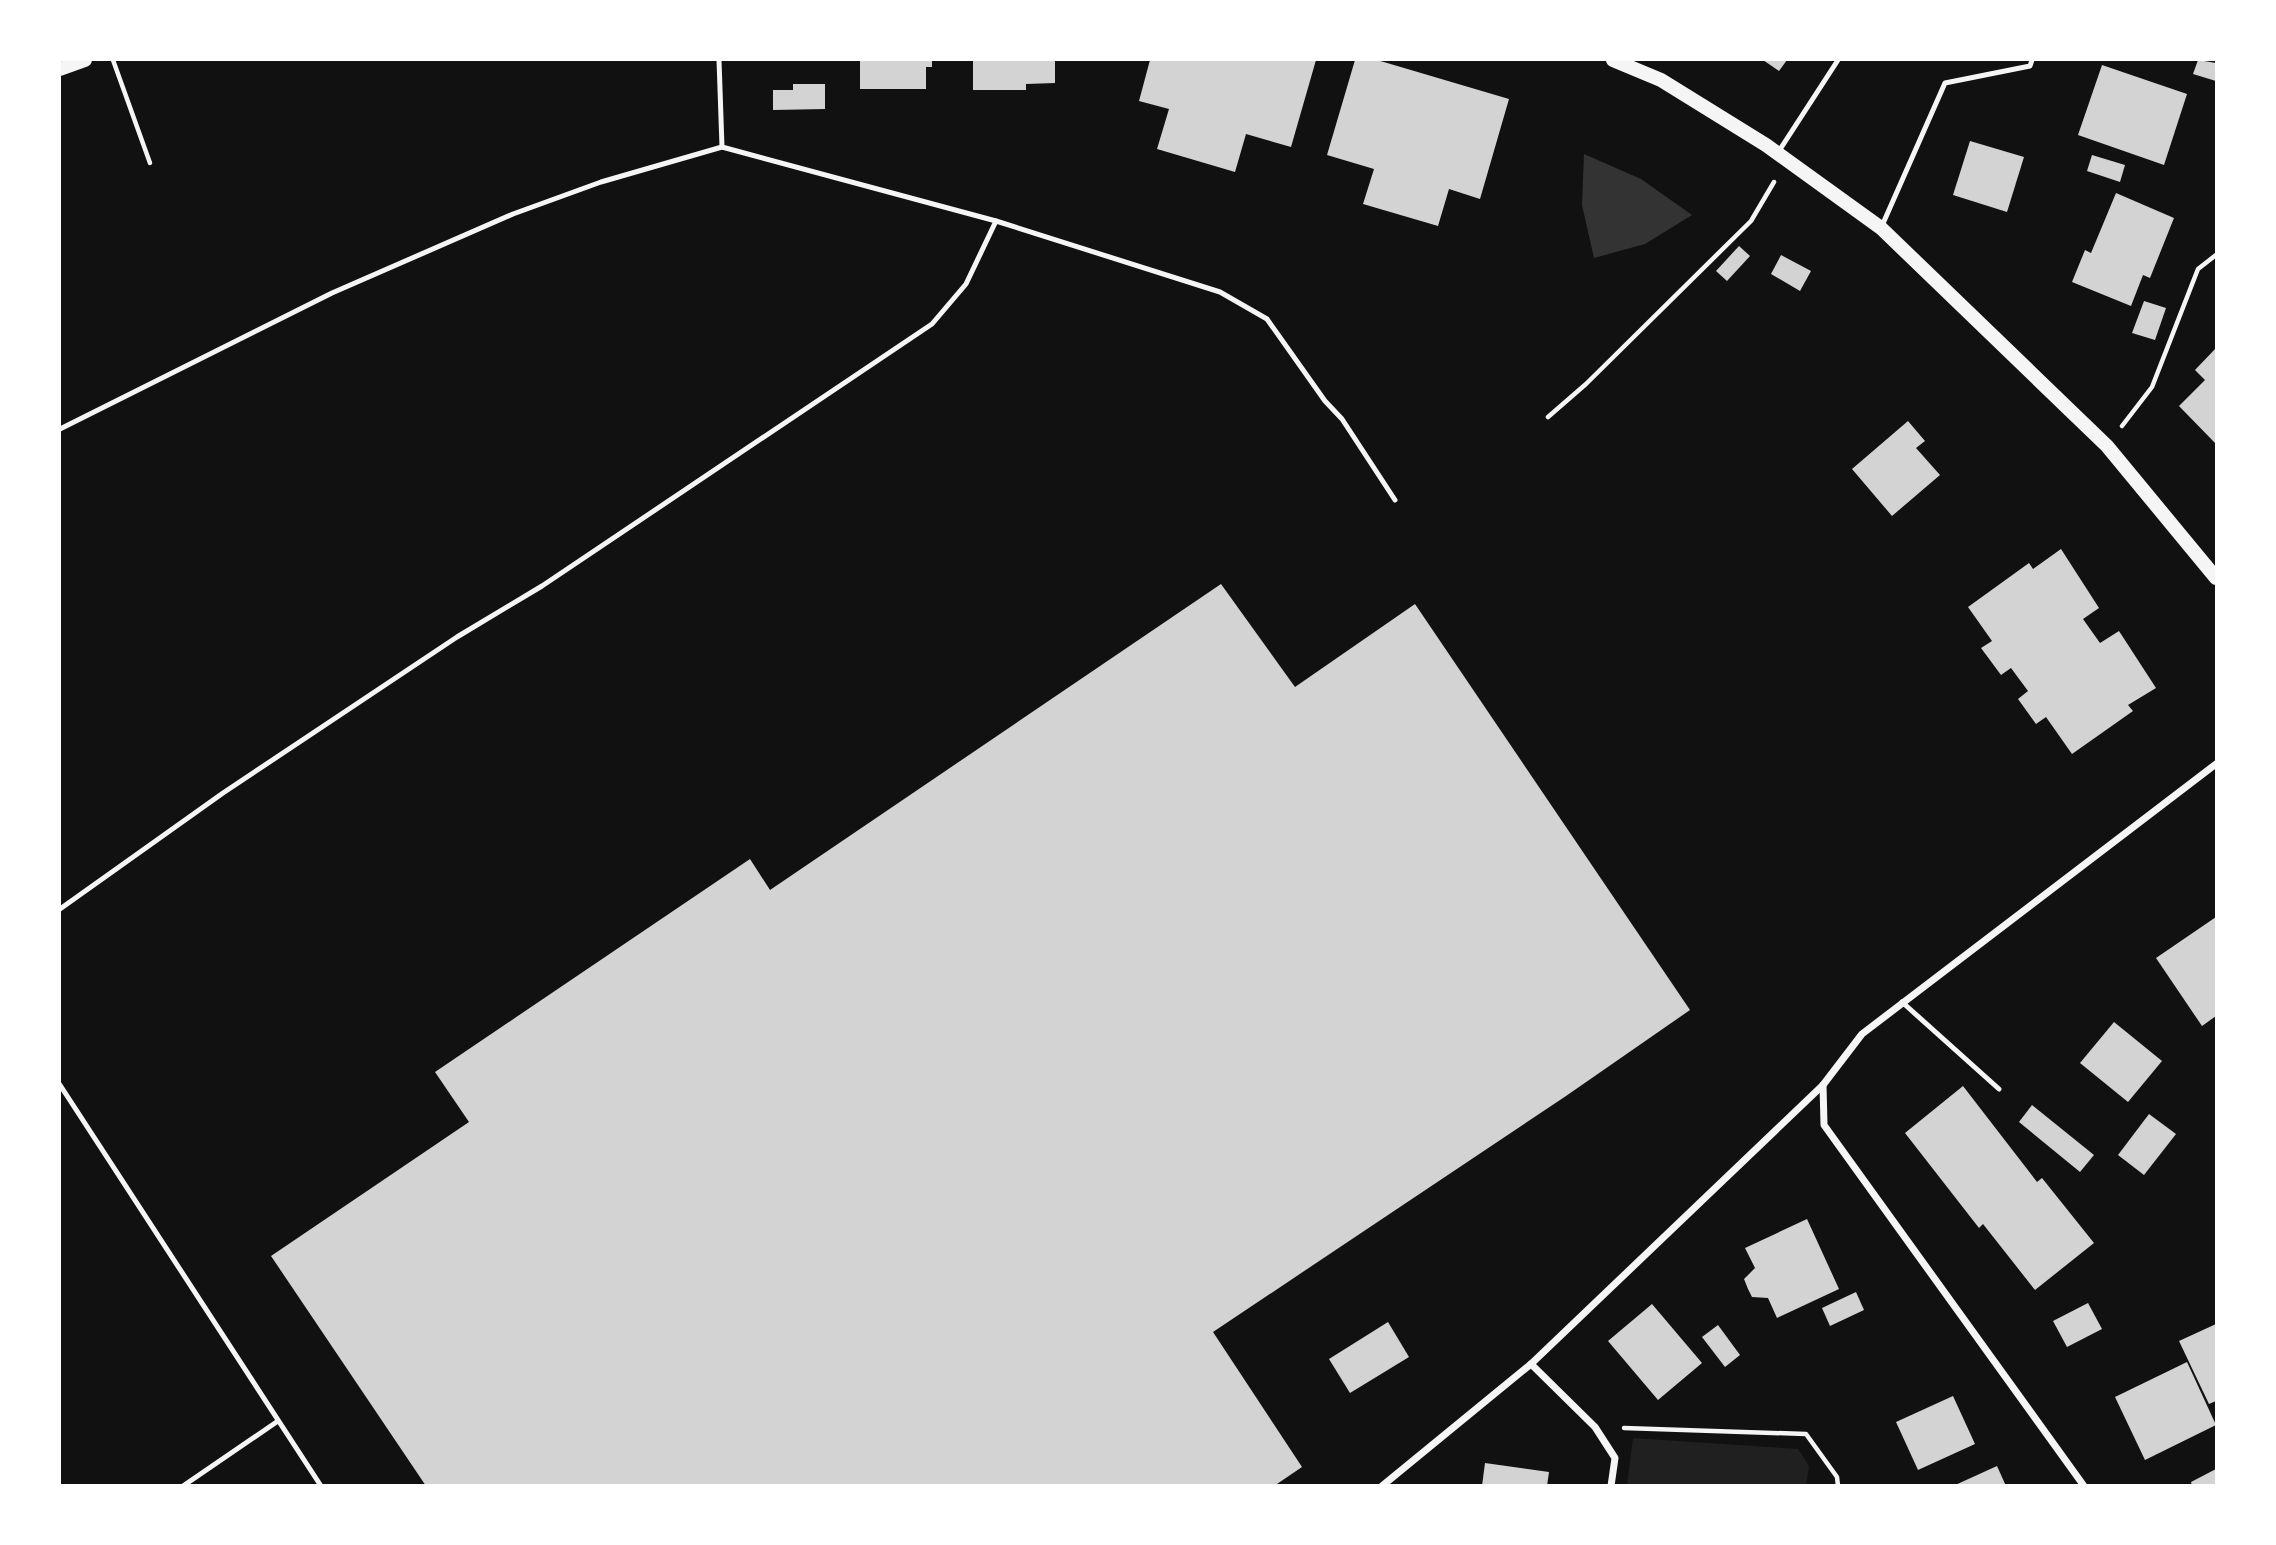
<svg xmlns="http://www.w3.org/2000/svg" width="2276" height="1545" font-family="Roboto,sans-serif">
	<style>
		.green { fill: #202020 }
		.water { fill: #333 }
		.building { fill: #d3d3d3 }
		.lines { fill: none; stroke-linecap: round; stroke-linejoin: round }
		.path { stroke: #f5f5f5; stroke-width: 4.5 }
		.service { stroke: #f5f5f5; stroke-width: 5 }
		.minor { stroke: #f5f5f5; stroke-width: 7 }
		.secondary { stroke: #f5f5f5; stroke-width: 14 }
	</style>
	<rect width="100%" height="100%" fill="#111"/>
	<path class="green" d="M 1633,1438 L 1798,1449 L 1809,1466 L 1806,1485 L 1627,1485 Z"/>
	<path class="water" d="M 1584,154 L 1641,179 L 1692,215 L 1645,244 L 1594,258 L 1582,205 Z"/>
	<g class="building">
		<path d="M 860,60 L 932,60 L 932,67 L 926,67 L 926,89 L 860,89 Z"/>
		<path d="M 973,60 L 1055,60 L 1055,83 L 1026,84 L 1026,90 L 973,90 Z"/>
		<path d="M 1150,60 L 1316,60 L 1291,147 L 1246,134 L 1235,172 L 1157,149 L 1169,109 L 1139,101 Z"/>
		<path d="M 1355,60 L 1377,60 L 1509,99 L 1480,199 L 1449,189 L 1438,226 L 1363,204 L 1374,169 L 1327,155 Z"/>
		<path d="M 1763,60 L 1787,60 L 1779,71 Z"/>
		<path d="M 2198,60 L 2216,63 L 2216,81 L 2193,74 Z"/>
		<path d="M 2102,65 L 2187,94 L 2164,165 L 2078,135 Z"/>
		<path d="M 793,84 L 825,84 L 825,109 L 773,110 L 773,90 L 793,90 Z"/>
		<path d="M 1970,141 L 2024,157 L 2007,212 L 1953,195 Z"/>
		<path d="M 2092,155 L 2125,165 L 2120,182 L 2087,171 Z"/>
		<path d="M 2116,193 L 2174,218 L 2150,278 L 2143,275 L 2131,306 L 2072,282 L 2085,250 L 2091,253 Z"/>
		<path d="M 1739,246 L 1750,256 L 1727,281 L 1716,271 Z"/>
		<path d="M 1781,255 L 1811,271 L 1800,291 L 1771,274 Z"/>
		<path d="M 2144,301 L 2166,308 L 2155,340 L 2132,333 Z"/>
		<path d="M 2216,348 L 2216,444 L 2179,406 L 2205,380 L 2195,370 Z"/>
		<path d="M 1908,421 L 1925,441 L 1916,448 L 1940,475 L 1892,516 L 1852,469 Z"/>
		<path d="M 2061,549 L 2099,608 L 2083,619 L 2100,643 L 2119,631 L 2156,688 L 2128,705 L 2133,711 L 2072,754 L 2046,717 L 2036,724 L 2018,699 L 2028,691 L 2011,668 L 2001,675 L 1981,648 L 1992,641 L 1968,607 L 2029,563 L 2033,569 Z"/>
		<path d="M 1221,584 L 1295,687 L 1415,604 L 1690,1010 L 1566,1096 L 1213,1332 L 1302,1467 L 1274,1486 L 426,1486 L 271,1256 L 469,1122 L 435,1072 L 750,859 L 770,890 Z"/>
		<path d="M 2216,917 L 2216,1016 L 2202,1026 L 2156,958 Z"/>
		<path d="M 2114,1022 L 2162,1061 L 2128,1102 L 2080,1063 Z"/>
		<path d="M 1963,1086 L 2037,1182 L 2042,1178 L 2094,1243 L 2035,1290 L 1983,1224 L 1979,1228 L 1905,1133 Z"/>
		<path d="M 2032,1105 L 2094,1155 L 2080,1172 L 2019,1122 Z"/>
		<path d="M 2149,1114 L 2176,1134 L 2144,1175 L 2118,1155 Z"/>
		<path d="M 1807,1219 L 1839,1289 L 1777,1318 L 1768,1298 L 1752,1297 L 1748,1289 L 1744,1279 L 1755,1268 L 1745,1248 Z"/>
		<path d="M 1856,1292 L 1864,1310 L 1830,1326 L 1822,1308 Z"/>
		<path d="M 2088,1303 L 2102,1329 L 2067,1347 L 2053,1321 Z"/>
		<path d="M 1652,1304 L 1702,1363 L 1658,1400 L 1608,1341 Z"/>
		<path d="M 1388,1322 L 1409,1357 L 1350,1393 L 1329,1359 Z"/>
		<path d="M 2216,1324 L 2216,1401 L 2209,1404 L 2179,1341 Z"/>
		<path d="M 1718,1325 L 1740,1355 L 1725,1367 L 1702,1337 Z"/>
		<path d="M 2187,1362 L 2216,1425 L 2145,1460 L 2115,1397 Z"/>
		<path d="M 1953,1396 L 1975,1444 L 1918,1470 L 1896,1422 Z"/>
		<path d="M 1485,1463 L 1549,1472 L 1547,1486 L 1482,1486 Z"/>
		<path d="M 1997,1466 L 2006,1486 L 1953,1486 Z"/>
		<path d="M 2216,1469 L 2216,1486 L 2192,1486 L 2191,1482 Z"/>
	</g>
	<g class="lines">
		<g class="path">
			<path d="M 113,60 L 150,163"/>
			<path d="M 1548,417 L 1586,384 L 1751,221 L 1774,182"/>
			<path d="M 2122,426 L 2152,387 L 2198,269 L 2216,255"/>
			<path d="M 1624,1428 L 1806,1434 L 1837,1477 L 1838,1486"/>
		</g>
		<g class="service">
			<path d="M 719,60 L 722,147"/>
			<path d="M 1779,151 L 1838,60"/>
			<path d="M 1881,228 L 1945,83 L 2030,66 L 2032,60"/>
			<path d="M 60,429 L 332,293 L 513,214 L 601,182 L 722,147 L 996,221 L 1220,292 L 1267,319 L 1325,401 L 1342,419 L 1395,500"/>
			<path d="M 60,909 L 223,793 L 457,637 L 542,586 L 932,324 L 966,284 L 996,221"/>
			<path d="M 1902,1002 L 1999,1089"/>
			<path d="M 60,1085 L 321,1486"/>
			<path d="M 183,1486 L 278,1421"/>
		</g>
		<g class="minor">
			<path d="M 1823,1085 L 1824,1125 L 2084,1486"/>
			<path d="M 1531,1364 L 1595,1427 L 1615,1458 L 1611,1486"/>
			<path d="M 1382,1486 L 1531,1364 L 1823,1085 L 1862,1034 L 2216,764"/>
		</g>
		<g class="secondary">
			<path d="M 1613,60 L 1661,80 L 1766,145 L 1881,228 L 2107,446 L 2216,578"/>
			<path d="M 60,69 L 85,60"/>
		</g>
	</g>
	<rect width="2276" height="1545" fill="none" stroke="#ffffff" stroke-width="122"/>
</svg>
